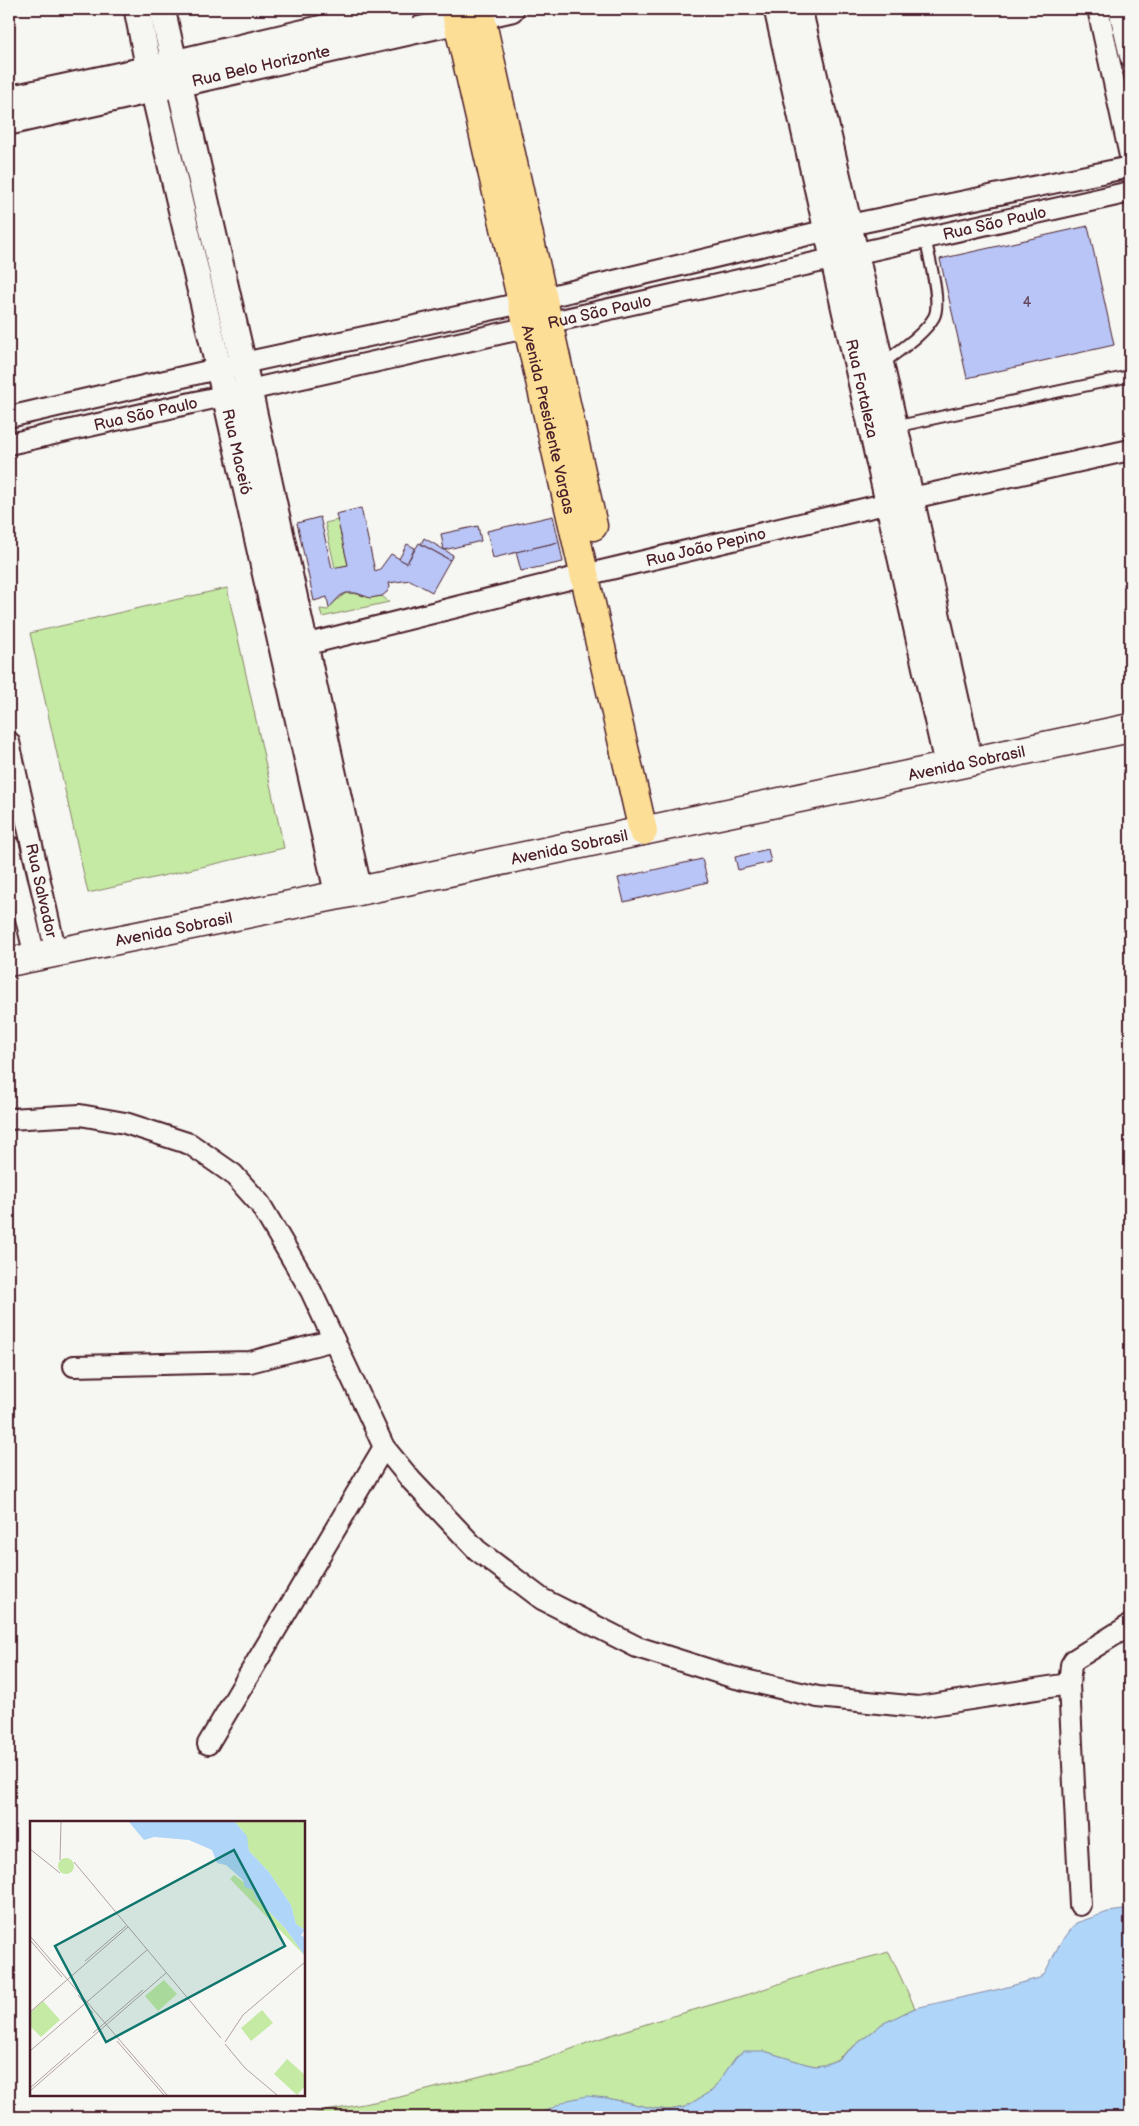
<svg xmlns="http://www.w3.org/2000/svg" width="1139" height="2126" font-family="'Balsamiq Sans',sans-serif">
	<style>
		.green { fill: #c5eaa4; stroke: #888468 }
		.water { fill: #afd5f8; stroke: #878ca6 }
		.building { fill: #b9c5f6; stroke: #4a1f2b }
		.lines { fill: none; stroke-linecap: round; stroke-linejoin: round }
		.service-casing { stroke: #4a1f2b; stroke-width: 14 }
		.minor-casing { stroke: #4a1f2b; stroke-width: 24 }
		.tertiary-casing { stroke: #4a1f2b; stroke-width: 29 }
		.secondary-casing { stroke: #4a1f2b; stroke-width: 31 }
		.primary-casing { stroke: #4a1f2b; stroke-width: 31 }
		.service { stroke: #f6f6f2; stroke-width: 10 }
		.minor { stroke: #f6f6f2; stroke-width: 20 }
		.tertiary { stroke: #f6f6f2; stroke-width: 25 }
		.secondary { stroke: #f6f6f2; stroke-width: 28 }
		.primary { stroke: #fcde96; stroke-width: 28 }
		.labels { text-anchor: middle; stroke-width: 5; stroke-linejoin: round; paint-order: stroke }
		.number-label { font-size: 14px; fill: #66485e }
		.street-label { font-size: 16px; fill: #4a1f2b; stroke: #f6f6f2 }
		.inset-road { fill: none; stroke: #b1a0a2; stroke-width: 1 }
		.view { fill: #0f766e; fill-opacity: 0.15; stroke: #0f766e; stroke-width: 2.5 }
		.inset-edge { fill: none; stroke: #4a1f2b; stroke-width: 2.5 }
	</style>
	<rect width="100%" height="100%" fill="#f6f6f2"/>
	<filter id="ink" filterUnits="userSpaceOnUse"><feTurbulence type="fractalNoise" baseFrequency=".02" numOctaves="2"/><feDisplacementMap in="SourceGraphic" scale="10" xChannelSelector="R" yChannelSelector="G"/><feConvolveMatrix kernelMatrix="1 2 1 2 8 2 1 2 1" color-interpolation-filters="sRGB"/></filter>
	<g filter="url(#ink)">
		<g class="green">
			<path d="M 338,520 L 348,565 L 335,568 L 325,523 Z"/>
			<path d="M 227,588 L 284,848 L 88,893 L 30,633 Z"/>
			<path d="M 346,593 C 360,593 366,599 382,596 L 389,602 L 322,617 L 320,609 L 328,610 L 332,604 Z"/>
			<path d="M 889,1952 L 915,2008 L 882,2024 L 836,2060 L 824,2065 L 815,2066 L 806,2064 L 764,2051 L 736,2057 L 713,2090 L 685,2107 L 669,2110 L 652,2108 L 607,2098 L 545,2111 L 535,2117 L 295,2117 L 400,2097 L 543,2060 L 592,2041 L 659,2020 L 752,1993 L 814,1972 Z"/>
		</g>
		<path class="water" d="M 1130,1909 L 1130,2117 L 535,2117 L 568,2100 L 587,2096 L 607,2098 L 652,2108 L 669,2110 L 685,2107 L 713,2090 L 736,2057 L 744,2051 L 764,2051 L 806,2064 L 815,2066 L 824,2065 L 837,2060 L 882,2024 L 915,2008 L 1000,1989 L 1039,1978 L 1044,1974 L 1060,1944 L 1076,1923 L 1108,1912 Z"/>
		<g class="building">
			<path d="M 1088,226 L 1114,345 L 967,378 L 940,259 Z"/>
			<path d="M 361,508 L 375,571 L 380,569 L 391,554 L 407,563 L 419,543 L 450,560 L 432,592 L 410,580 L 389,583 L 390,587 L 387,592 L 382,596 L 370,598 L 356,593 L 346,593 L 340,596 L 329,608 L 327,597 L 314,601 L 297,523 L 320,517 L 332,568 L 348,565 L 336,514 Z"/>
			<path d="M 553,516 L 559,542 L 493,558 L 487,531 Z"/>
			<path d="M 478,526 L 481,541 L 444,550 L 441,534 Z"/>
			<path d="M 424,538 L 453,555 L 450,560 L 421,544 Z"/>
			<path d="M 559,542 L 563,562 L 521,571 L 516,552 Z"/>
			<path d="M 407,544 L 415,548 L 407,563 L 399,559 Z"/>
			<path d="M 768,849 L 771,862 L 738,870 L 735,857 Z"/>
			<path d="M 702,859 L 708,882 L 624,902 L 618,878 Z"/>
		</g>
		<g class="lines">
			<defs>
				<g id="service">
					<path d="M 882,364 C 899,350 923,336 934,317 C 942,302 928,254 925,237"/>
					<path d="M 894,427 L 1130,376"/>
				</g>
				<g id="minor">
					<path d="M 1098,9 L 1130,156"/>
					<path d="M 1119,9 L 1130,56"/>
					<path d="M 9,417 L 243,363 L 522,303 L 849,225 L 1130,167"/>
					<path id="s1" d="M 9,444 L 1130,192"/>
					<path id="s2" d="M 292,648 L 585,575 L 889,503 L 1130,450"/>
					<path id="s3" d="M 9,742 L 56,953"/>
					<path d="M 9,846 L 35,957"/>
					<path d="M 9,1119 L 80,1115 L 125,1123 L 190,1144 L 233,1174 L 260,1204 L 311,1291 L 384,1447 L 411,1480 L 477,1550 L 542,1599 L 637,1647 L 732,1677 L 818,1697 L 918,1707 L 1069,1684"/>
					<path d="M 74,1366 L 250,1362 L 334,1340"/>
					<path d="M 208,1744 L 384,1447"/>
					<path d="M 1080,1905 L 1069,1684 L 1071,1665 L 1074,1660 L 1130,1625"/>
				</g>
				<g id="tertiary">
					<path id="s4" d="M 137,9 L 153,89 L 225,395 L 338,895"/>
					<path d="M 162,9 L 243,363 L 359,891"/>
					<path id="s5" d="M 777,9 L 948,767"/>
					<path d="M 799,9 C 857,260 915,510 970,762"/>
					<path d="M 9,99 L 149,69 L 404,9"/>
					<path id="s6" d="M 9,122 L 511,9"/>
				</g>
				<g id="secondary">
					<path id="s7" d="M 9,962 L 359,891 L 1130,728"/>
				</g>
				<g id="primary">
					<path id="s8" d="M 455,9 L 643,831"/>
					<path d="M 479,9 L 593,526"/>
				</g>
			</defs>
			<use href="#service" class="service-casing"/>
			<use href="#minor" class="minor-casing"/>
			<use href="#tertiary" class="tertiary-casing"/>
			<use href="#secondary" class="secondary-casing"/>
			<use href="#primary" class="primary-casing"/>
			<use href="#service" class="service"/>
			<use href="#minor" class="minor"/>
			<use href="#tertiary" class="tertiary"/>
			<use href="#secondary" class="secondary"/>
			<use href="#primary" class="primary"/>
		</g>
	</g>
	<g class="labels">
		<g class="number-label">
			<text x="1027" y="307">4</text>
		</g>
		<g class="street-label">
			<text dy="6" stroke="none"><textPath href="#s6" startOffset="258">Rua Belo Horizonte</textPath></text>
			<text dy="6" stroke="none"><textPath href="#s1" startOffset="1010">Rua São Paulo</textPath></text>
			<text dy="6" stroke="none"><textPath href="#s1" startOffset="605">Rua São Paulo</textPath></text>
			<text dy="6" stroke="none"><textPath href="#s5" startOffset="389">Rua Fortaleza</textPath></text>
			<text dy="6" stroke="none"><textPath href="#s1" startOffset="140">Rua São Paulo</textPath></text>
			<text dy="6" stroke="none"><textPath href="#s8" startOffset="421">Avenida Presidente Vargas</textPath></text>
			<text dy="6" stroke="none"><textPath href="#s4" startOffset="454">Rua Maceió</textPath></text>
			<text dy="6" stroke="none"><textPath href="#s2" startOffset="426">Rua João Pepino</textPath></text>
			<text dy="6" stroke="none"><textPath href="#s7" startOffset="978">Avenida Sobrasil</textPath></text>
			<text dy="6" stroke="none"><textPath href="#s7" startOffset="572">Avenida Sobrasil</textPath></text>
			<text dy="6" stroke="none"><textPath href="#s3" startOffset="152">Rua Salvador</textPath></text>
			<text dy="6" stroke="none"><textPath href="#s7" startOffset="168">Avenida Sobrasil</textPath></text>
		</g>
	</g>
	<g transform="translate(30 1821)">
		<rect width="275" height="275" fill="#f6f6f2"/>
		<path d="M 205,1 L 275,1 L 275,109 L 266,103 L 261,84 L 239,51 L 219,30 L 213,10 ZM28 45a8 8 0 1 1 16 0a8 8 0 1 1-16 0ZM 204,54 L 223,68 L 226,77 L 255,107 L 275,135 L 200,58 ZM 134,159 L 147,173 L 128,190 L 115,175 ZM 13,180 L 30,199 L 11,216 L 0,205 L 0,192 ZM 232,189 L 243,202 L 221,220 L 211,207 ZM 257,238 L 275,254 L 275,265 L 267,274 L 244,253 Z" fill="#c5eaa4"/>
		<path d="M 99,1 L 205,1 L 217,15 L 219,30 L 239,51 L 261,84 L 266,103 L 275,109 L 271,114 L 275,117 L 275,135 L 255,107 L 226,77 L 223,69 L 215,66 L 213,59 L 196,44 L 187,42 L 182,29 L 159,19 L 124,16 L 114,19 Z" fill="#afd5f8"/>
		<path class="inset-road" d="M 0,28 L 30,52M 30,39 L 31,1M 44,41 L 191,217M 0,115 L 137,274M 0,119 L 32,156M 55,140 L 96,105M 48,174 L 63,192M 0,191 L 98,106M 63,212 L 113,169M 87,220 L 134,274M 195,221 L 213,194 L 275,141M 195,223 L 215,247 L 247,274M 0,230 L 117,129M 0,267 L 40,232M 0,270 L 136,152"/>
		<path class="view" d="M 204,29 L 255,125 L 76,221 L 25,125 Z"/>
		<rect width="275" height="275" class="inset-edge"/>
	</g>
	<rect width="1139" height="2126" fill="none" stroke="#f6f6f2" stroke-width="30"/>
	<rect x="15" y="15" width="1109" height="2096" fill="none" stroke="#4a1f2b" stroke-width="2" filter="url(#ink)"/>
</svg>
